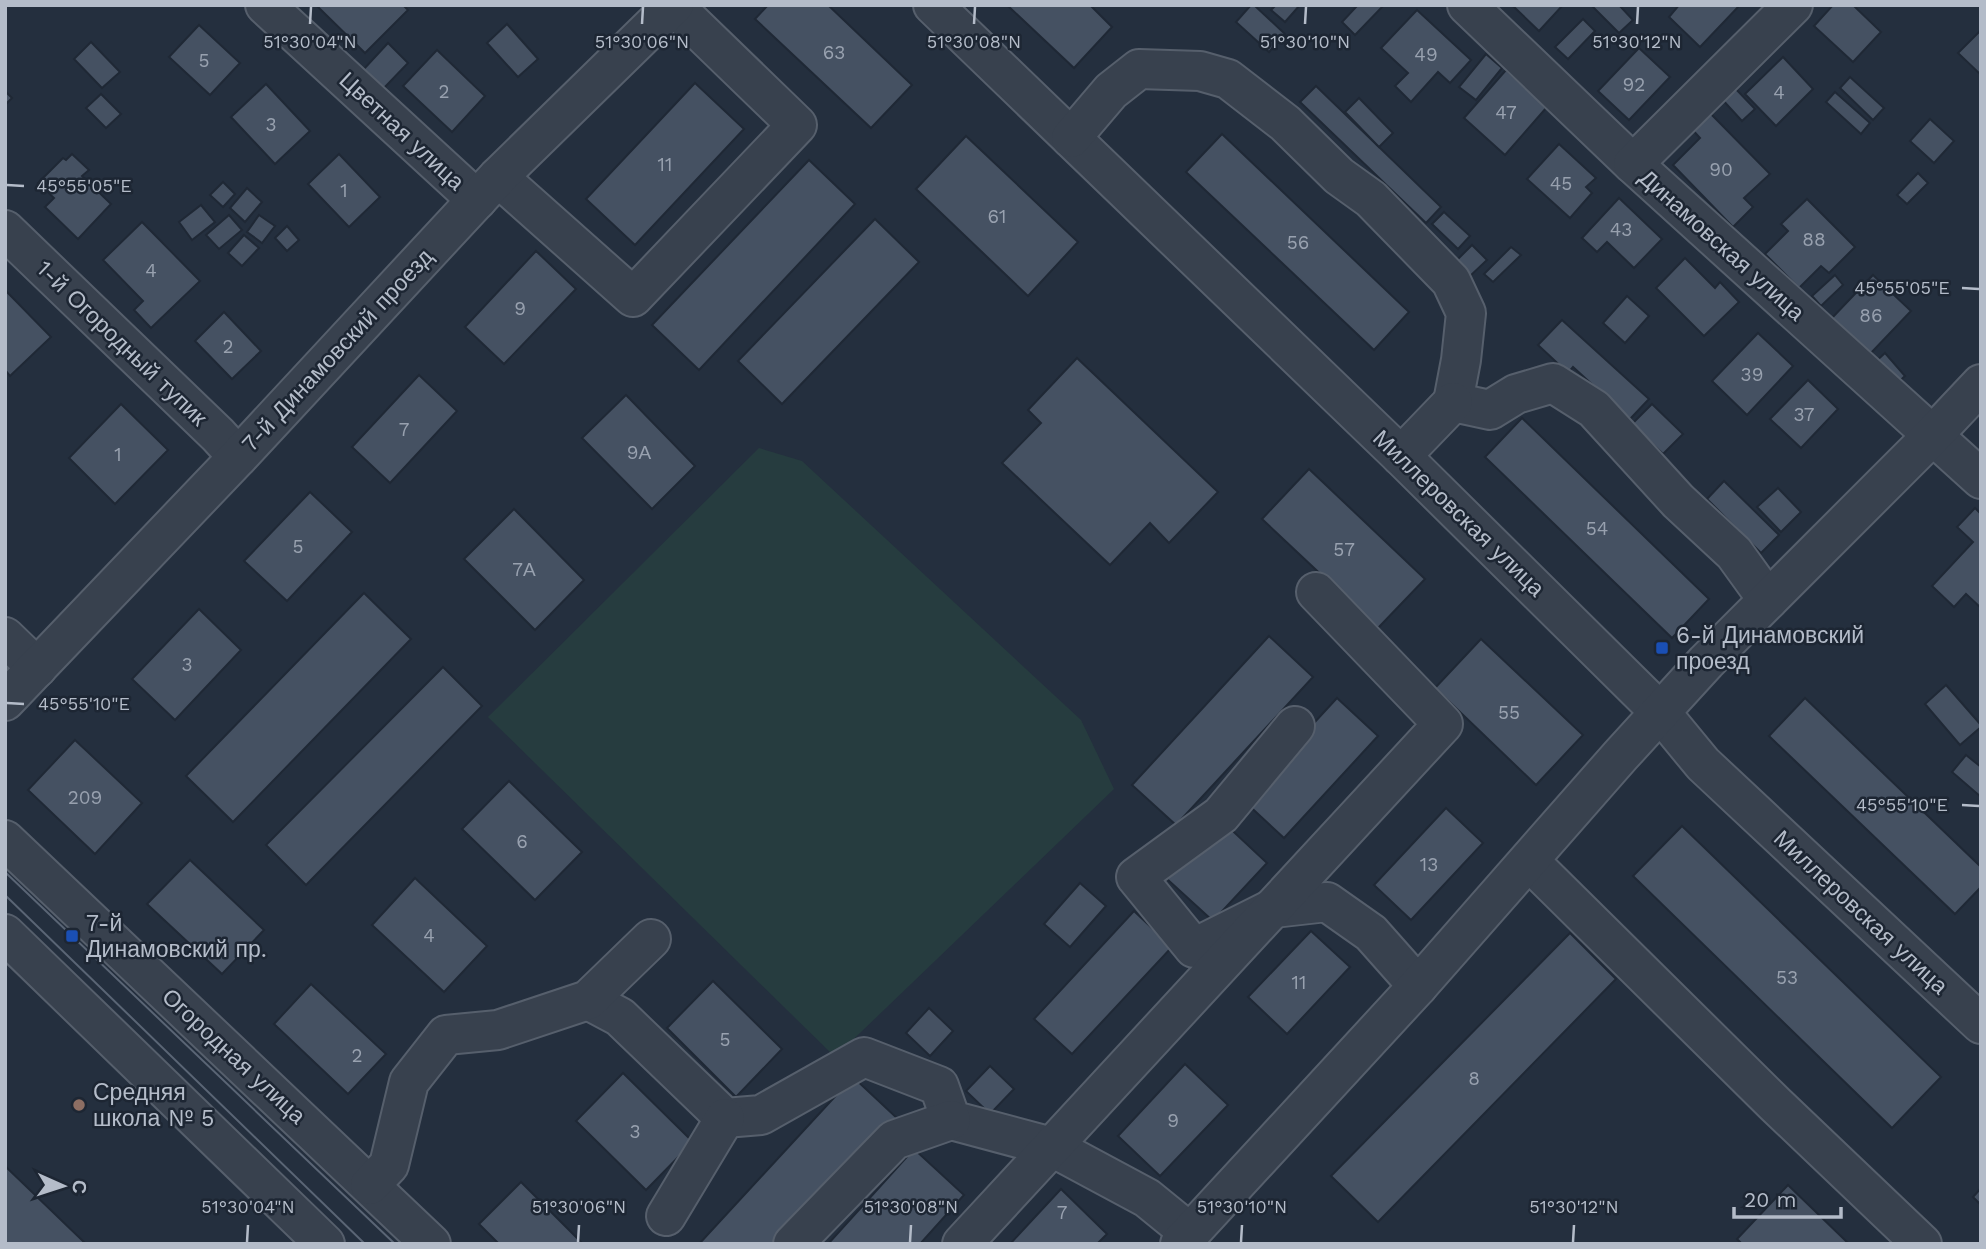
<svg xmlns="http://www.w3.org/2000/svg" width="1986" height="1249" font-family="'Work Sans',sans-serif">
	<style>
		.green { fill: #263c3f }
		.building { fill: #455162; stroke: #1f2835; stroke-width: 2 }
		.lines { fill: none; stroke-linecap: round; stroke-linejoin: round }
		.minor-casing { stroke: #565f6c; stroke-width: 42 }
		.minor { stroke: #38414e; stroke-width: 38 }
		.tram { stroke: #5a6575; stroke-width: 2 }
		.ticks { fill: none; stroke: #b4bcc9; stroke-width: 2.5 }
		.transit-dot { fill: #1a4fb4; stroke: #1d2633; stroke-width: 2.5 }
		.education-dot { fill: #8d6e63; stroke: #1d2633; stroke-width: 2.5 }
		.labels { text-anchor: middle; stroke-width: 5; stroke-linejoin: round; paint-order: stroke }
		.number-label { font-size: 19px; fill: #98a1af }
		.street-label { font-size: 23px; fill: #b4bcc9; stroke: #1d2633 }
		.poi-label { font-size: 23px; fill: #b4bcc9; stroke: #1d2633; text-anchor: start }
		.ticks-label { font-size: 18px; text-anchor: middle; fill: #b4bcc9; stroke: #1d2633; stroke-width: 5; stroke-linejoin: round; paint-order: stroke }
	</style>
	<rect width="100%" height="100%" fill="#242f3e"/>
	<path class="green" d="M 759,448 L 802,461 L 1081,720 L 1114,789 L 835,1057 L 488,717 Z"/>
	<g class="building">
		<path d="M 316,5 L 403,5 L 408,10 L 365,53 Z"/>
		<path d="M 768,5 L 828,5 L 912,85 L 871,128 L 755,19 Z"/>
		<path d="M 1007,5 L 1090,5 L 1112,27 L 1074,68 Z"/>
		<path d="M 1251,5 L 1254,5 L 1285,34 L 1269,52 L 1236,22 Z"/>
		<path d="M 1276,5 L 1300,5 L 1285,22 L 1271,10 Z"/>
		<path d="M 1354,5 L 1384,5 L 1355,35 L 1342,22 L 1356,7 Z"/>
		<path d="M 1512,5 L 1563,5 L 1539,31 Z"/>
		<path d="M 1591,5 L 1619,5 L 1633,20 L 1619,33 Z"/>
		<path d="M 1679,5 L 1740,5 L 1700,47 L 1669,17 Z"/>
		<path d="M 1833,5 L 1853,5 L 1881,32 L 1853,62 L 1814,26 Z"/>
		<path d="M 1417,10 L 1471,60 L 1450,83 L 1438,72 L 1411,102 L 1395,86 L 1408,73 L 1381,48 Z"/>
		<path d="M 1583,19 L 1595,31 L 1568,59 L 1555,47 Z"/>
		<path d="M 507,24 L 538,59 L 518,77 L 487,43 Z"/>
		<path d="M 199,25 L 240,63 L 210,95 L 169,57 Z"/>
		<path d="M 1981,30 L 1981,75 L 1958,53 Z"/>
		<path d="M 91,42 L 120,72 L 102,88 L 74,59 Z"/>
		<path d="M 388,43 L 408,63 L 383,89 L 363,70 Z"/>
		<path d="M 1639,48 L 1670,77 L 1629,120 L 1598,91 Z"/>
		<path d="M 437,50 L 485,96 L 452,132 L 403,86 Z"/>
		<path d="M 1486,54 L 1502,68 L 1476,100 L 1459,87 Z"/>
		<path d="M 1783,57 L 1813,89 L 1776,126 L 1745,94 Z"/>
		<path d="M 1506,70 L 1547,107 L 1505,155 L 1464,118 Z"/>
		<path d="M 1850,77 L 1884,108 L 1873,120 L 1840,88 Z"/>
		<path d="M 695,83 L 744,129 L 635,245 L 586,199 Z"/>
		<path d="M 266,84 L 310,131 L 275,164 L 231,117 Z"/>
		<path d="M 1732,85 L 1755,109 L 1742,121 L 1720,97 Z"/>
		<path d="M 1316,86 L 1441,207 L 1426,223 L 1300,102 Z"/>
		<path d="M 5,91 L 12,98 L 5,105 Z"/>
		<path d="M 1835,92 L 1870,123 L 1861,134 L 1826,102 Z"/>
		<path d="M 101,94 L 121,114 L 106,128 L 86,108 Z"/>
		<path d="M 1359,98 L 1393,133 L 1379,147 L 1345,112 Z"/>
		<path d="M 1707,110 L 1770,174 L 1744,198 L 1753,207 L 1733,227 L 1673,165 L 1700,138 L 1690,127 Z"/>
		<path d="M 1930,119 L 1954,141 L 1934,163 L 1910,141 Z"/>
		<path d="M 1222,134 L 1409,312 L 1374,350 L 1186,172 Z"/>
		<path d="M 966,136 L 1078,242 L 1028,296 L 916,189 Z"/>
		<path d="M 1559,144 L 1596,178 L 1586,187 L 1592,193 L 1570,218 L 1527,179 Z"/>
		<path d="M 72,154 L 89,170 L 82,176 L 111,204 L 78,239 L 45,207 L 54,198 L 38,183 L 63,158 L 66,160 Z"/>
		<path d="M 339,154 L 380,197 L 349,227 L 308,184 Z"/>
		<path d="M 809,160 L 855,204 L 699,370 L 652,325 Z"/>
		<path d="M 1918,173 L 1928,183 L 1907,204 L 1897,195 Z"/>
		<path d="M 223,182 L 235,194 L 223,207 L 210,195 Z"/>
		<path d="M 247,188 L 262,202 L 245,222 L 230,208 Z"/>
		<path d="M 1619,198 L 1662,239 L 1634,268 L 1607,242 L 1597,252 L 1582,238 Z"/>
		<path d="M 1807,199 L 1855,247 L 1829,273 L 1821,266 L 1799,288 L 1765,254 L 1788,231 L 1781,224 Z"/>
		<path d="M 201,205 L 215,222 L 192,240 L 179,222 Z"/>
		<path d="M 1444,212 L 1470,236 L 1458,249 L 1432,224 Z"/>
		<path d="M 229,215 L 242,230 L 219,249 L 206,235 Z"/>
		<path d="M 259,215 L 275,226 L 262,243 L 247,232 Z"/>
		<path d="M 875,219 L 919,262 L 782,404 L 738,361 Z"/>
		<path d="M 142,222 L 200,281 L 151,328 L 134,310 L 143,301 L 103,260 Z"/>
		<path d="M 287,226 L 299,240 L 287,251 L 275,238 Z"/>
		<path d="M 244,235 L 259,248 L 242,266 L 228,253 Z"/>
		<path d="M 1472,245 L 1487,260 L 1468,278 L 1453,264 Z"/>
		<path d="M 1511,247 L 1521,255 L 1493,282 L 1484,274 Z"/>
		<path d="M 536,251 L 576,289 L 504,364 L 465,327 Z"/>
		<path d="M 1685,258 L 1715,288 L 1720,282 L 1739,302 L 1704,336 L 1656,288 Z"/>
		<path d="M 1835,275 L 1843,285 L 1821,306 L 1812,296 Z"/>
		<path d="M 1873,275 L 1911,311 L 1869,355 L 1831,319 Z"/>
		<path d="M 5,290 L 51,337 L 10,376 L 5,370 Z"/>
		<path d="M 1627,296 L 1649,316 L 1625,343 L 1603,323 Z"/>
		<path d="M 224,312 L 261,351 L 232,379 L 195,341 Z"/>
		<path d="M 1562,320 L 1649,399 L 1630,419 L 1573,367 L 1568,373 L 1538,345 Z"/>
		<path d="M 1758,333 L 1793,366 L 1747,415 L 1712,381 Z"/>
		<path d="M 1885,353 L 1905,376 L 1893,387 L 1873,364 Z"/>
		<path d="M 1077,358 L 1218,492 L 1169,543 L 1150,523 L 1110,565 L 1002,463 L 1041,423 L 1028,410 Z"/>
		<path d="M 419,375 L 457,411 L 390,483 L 352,447 Z"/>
		<path d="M 1808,380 L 1838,409 L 1801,448 L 1770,419 Z"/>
		<path d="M 626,395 L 695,466 L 652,509 L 582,438 Z"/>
		<path d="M 121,404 L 168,450 L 115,504 L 69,458 Z"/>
		<path d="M 1652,404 L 1683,434 L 1663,454 L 1632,424 Z"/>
		<path d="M 1522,418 L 1709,599 L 1672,638 L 1485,457 Z"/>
		<path d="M 1309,469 L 1425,579 L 1378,628 L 1262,519 Z"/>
		<path d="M 1724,481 L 1779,535 L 1761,553 L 1707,499 Z"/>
		<path d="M 1778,488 L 1801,512 L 1781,532 L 1757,507 Z"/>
		<path d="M 310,492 L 352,532 L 287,601 L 244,561 Z"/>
		<path d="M 1975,508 L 1981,514 L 1981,608 L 1966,594 L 1954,607 L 1932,586 L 1973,542 L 1957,527 Z"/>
		<path d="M 514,509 L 584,580 L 535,630 L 464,559 Z"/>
		<path d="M 364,593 L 411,639 L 233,822 L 186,776 Z"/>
		<path d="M 199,609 L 241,650 L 175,720 L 132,679 Z"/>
		<path d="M 1269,636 L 1313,677 L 1176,825 L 1132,785 Z"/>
		<path d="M 1481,639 L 1583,735 L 1536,785 L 1435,688 Z"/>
		<path d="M 443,667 L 482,706 L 306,885 L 266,845 Z"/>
		<path d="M 1946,685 L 1981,725 L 1981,727 L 1960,745 L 1925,704 Z"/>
		<path d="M 1337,698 L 1378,736 L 1284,838 L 1243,800 Z"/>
		<path d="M 1805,698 L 1981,867 L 1981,887 L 1955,914 L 1769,736 Z"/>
		<path d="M 75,740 L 142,803 L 95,854 L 28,790 Z"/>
		<path d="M 1966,755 L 1981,767 L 1981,797 L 1952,772 Z"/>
		<path d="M 509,781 L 582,852 L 535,900 L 462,829 Z"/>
		<path d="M 1446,808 L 1483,843 L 1411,920 L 1374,885 Z"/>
		<path d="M 1221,820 L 1267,863 L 1213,921 L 1167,879 Z"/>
		<path d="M 1682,826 L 1941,1077 L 1892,1128 L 1633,876 Z"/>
		<path d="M 190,860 L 264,930 L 222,974 L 147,904 Z"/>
		<path d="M 415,878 L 487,946 L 444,992 L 372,925 Z"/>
		<path d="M 1080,883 L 1106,906 L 1070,947 L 1044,924 Z"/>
		<path d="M 1134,911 L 1172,947 L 1072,1054 L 1034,1019 Z"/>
		<path d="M 1311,931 L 1350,967 L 1287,1034 L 1248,997 Z"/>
		<path d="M 1570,933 L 1616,979 L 1378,1222 L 1331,1176 Z"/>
		<path d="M 713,981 L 782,1049 L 736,1097 L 667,1028 Z"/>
		<path d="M 311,984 L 386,1054 L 348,1094 L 274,1024 Z"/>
		<path d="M 929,1008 L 953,1031 L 930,1056 L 906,1033 Z"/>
		<path d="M 1185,1064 L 1228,1105 L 1160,1176 L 1118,1136 Z"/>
		<path d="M 990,1066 L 1014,1089 L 990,1114 L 966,1091 Z"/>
		<path d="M 623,1073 L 693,1142 L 646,1190 L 576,1121 Z"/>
		<path d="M 853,1077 L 899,1120 L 784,1244 L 699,1244 Z"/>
		<path d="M 914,1149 L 964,1195 L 920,1244 L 828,1244 Z"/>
		<path d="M 5,1166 L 86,1244 L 5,1244 Z"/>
		<path d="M 521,1182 L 583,1244 L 499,1244 L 479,1224 Z"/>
		<path d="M 1788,1185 L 1849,1244 L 1742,1244 L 1737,1239 Z"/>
		<path d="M 1981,1188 L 1981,1205 L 1973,1197 Z"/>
		<path d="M 1061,1189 L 1107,1234 L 1097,1244 L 1010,1244 Z"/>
	</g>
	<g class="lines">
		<defs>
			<g id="minor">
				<path d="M 265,5 L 477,200"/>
				<path d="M 933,5 L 1401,456 L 1661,713 L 1703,764 L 1981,1024"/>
				<path d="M 1467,5 L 1633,164 L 1981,479"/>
				<path d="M 1071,138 L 1111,91 L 1139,69 L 1200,71 L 1228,79 L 1285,123 L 1339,176 L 1371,199 L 1451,281 L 1466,313 L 1461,360 L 1453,402 L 1490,410 L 1516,394 L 1553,383 L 1594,409 L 1678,501 L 1734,553 L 1768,600"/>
				<path d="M 1633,164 L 1793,5"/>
				<path d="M 498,177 L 633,297 L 797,125 L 674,6"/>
				<path d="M 5,230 L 218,435 L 238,457"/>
				<path d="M 1401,456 L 1453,402"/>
				<path d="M 5,637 L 37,668"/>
				<path d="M 5,701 L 238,457 L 498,177 L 674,5"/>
				<path d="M 1295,726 L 1221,815 L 1136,877 L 1194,948 L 1274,908 L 1327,902 L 1371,933 L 1418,986"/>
				<path d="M 5,840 L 431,1244"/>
				<path d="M 1529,861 L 1775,1104 L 1922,1244"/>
				<path d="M 5,934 L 325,1244"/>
				<path d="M 588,1000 L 620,1017 L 725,1118 L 761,1115 L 864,1057 L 939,1086 L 951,1120 L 1052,1147 L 1147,1198 L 1190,1233"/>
				<path d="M 370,1185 L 389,1165 L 409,1082 L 446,1035 L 498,1030 L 588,1000 L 651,939"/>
				<path d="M 666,1216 L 725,1118"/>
				<path d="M 793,1244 L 894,1140 L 951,1120"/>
				<path d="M 962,1244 L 1443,724 L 1316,592"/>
				<path d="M 1180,1244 L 1418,986 L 1621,755 L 1706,662 L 1932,436 L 1981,384"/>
			</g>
		</defs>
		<use href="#minor" class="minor-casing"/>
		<use href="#minor" class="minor"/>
		<g class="tram">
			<path d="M 5,872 L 395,1244"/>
			<path d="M 5,895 L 365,1244"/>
		</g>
	</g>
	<path class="ticks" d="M 310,24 L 311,7M 642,24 L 643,7M 974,24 L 975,7M 1305,24 L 1306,7M 1637,24 L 1638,7M 7,185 L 24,186M 1962,288 L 1979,289M 7,703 L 24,704M 1962,805 L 1979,806M 247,1242 L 248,1225M 578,1242 L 579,1225M 910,1242 L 911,1225M 1241,1242 L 1242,1225M 1573,1242 L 1574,1225"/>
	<g class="transit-dot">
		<rect x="1655" y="641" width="14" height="14" rx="3.5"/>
		<rect x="65" y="929" width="14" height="14" rx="3.5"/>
	</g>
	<circle class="education-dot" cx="79" cy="1105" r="7"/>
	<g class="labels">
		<g class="number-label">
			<text x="834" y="59">63</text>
			<text x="1426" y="61">49</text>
			<text x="204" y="67">5</text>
			<text x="1634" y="91">92</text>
			<text x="444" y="98">2</text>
			<text x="1779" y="99">4</text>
			<text x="1506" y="119">47</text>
			<text x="271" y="131">3</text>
			<text x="665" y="171">11</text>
			<text x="1721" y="176">90</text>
			<text x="1561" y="190">45</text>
			<text x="344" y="197">1</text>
			<text x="997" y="223">61</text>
			<text x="1621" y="236">43</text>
			<text x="1814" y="246">88</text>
			<text x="1298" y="249">56</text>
			<text x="151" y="277">4</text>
			<text x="520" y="315">9</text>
			<text x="1871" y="322">86</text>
			<text x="228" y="353">2</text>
			<text x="1752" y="381">39</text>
			<text x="1804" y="421">37</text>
			<text x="404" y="436">7</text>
			<text x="639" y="459">9А</text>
			<text x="118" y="461">1</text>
			<text x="1597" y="535">54</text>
			<text x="298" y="553">5</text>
			<text x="1344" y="556">57</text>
			<text x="524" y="576">7А</text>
			<text x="187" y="671">3</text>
			<text x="1509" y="719">55</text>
			<text x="85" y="804">209</text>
			<text x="522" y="848">6</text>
			<text x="1429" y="871">13</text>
			<text x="429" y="942">4</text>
			<text x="1787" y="984">53</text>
			<text x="1299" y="989">11</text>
			<text x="725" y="1046">5</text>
			<text x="357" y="1062">2</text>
			<text x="1474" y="1085">8</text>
			<text x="1173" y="1127">9</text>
			<text x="635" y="1138">3</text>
			<text x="1062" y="1219">7</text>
		</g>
		<g class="street-label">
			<text transform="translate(402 131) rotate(43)" y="8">Цветная улица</text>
			<text transform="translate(1722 245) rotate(42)" y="8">Динамовская улица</text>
			<text transform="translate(122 343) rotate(44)" y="8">1-й Огородный тупик</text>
			<text transform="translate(337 350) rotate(-47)" y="8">7-й Динамовский проезд</text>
			<text transform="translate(1459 513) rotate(44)" y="8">Миллеровская улица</text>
			<text transform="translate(1861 912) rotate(43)" y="8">Миллеровская улица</text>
			<text transform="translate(234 1056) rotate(43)" y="8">Огородная улица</text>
		</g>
		<g class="poi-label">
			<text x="1676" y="643">6-й Динамовский<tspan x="1676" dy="26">проезд</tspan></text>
			<text x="86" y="931">7-й<tspan x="86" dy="26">Динамовский пр.</tspan></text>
			<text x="93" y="1100">Средняя<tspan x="93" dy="26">школа № 5</tspan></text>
		</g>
	</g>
	<g class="ticks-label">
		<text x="310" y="48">51°30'04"N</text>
		<text x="642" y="48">51°30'06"N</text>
		<text x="974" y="48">51°30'08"N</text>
		<text x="1305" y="48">51°30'10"N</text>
		<text x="1637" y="48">51°30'12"N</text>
		<text x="84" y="192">45°55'05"E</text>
		<text x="1902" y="294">45°55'05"E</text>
		<text x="84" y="710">45°55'10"E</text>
		<text x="1902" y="811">45°55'10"E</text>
		<text x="248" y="1213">51°30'04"N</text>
		<text x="579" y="1213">51°30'06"N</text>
		<text x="911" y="1213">51°30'08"N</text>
		<text x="1242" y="1213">51°30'10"N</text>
		<text x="1574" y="1213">51°30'12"N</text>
	</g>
	<rect width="1986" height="1249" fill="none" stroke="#b4bcc9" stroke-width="14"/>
	<g transform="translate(63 1186) rotate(93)" stroke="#1d2633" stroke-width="5" paint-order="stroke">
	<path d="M0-5L12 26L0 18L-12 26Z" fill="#b4bcc9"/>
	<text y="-10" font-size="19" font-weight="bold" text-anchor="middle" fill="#b4bcc9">С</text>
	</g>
	<path d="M1734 1207v10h107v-10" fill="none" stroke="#b4bcc9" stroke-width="3.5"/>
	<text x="1744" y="1207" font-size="21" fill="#b4bcc9" stroke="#1d2633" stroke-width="5" paint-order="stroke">20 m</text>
</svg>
